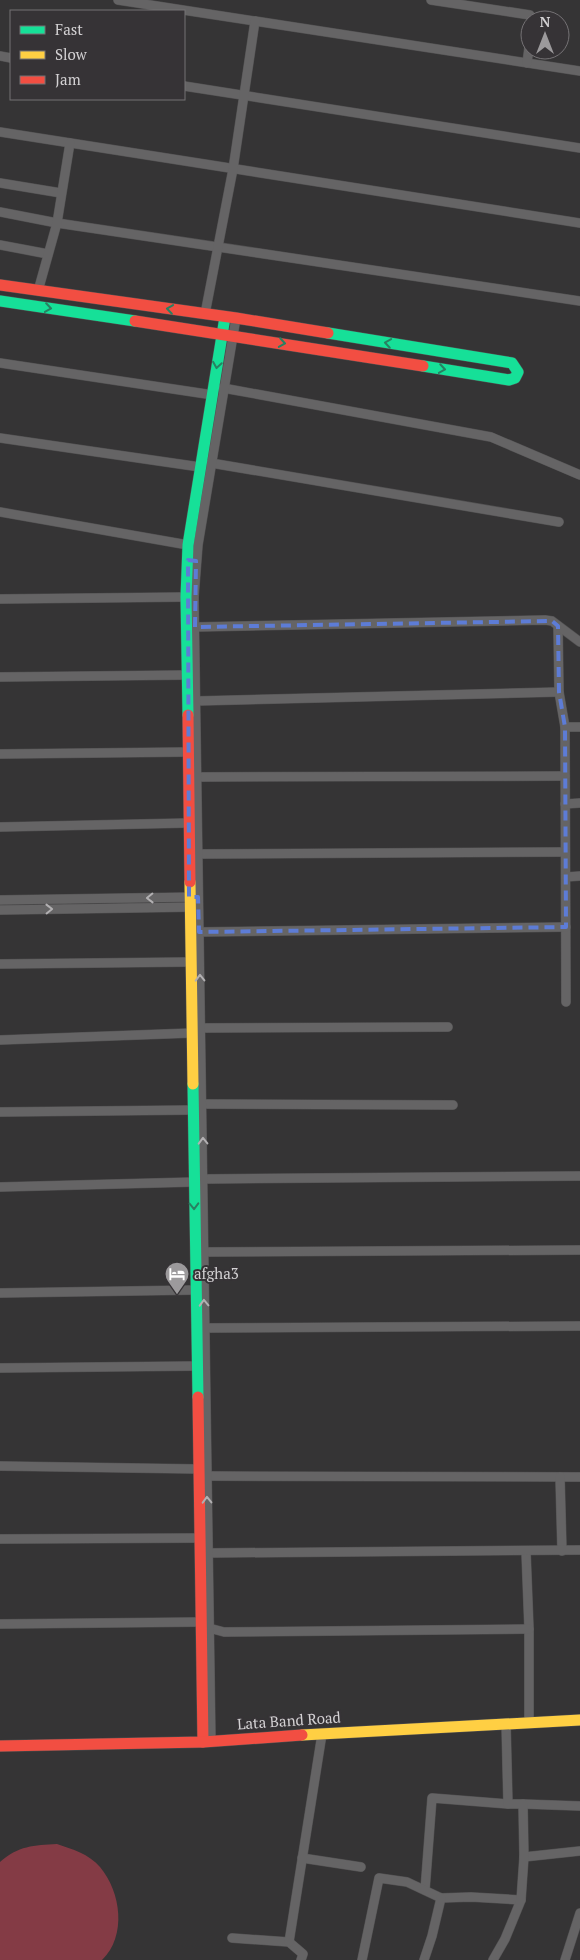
<svg xmlns="http://www.w3.org/2000/svg" width="580" height="1960" font-family="'PT Serif',serif">
	<style>
		.green { fill: #843b45 }
		.lines { fill: none; stroke-linecap: round; stroke-linejoin: round }
		.street-casing { stroke: #515051; stroke-width: 10 }
		.fast-casing { stroke: #515051; stroke-width: 12 }
		.slow-casing { stroke: #515051; stroke-width: 12 }
		.jam-casing { stroke: #515051; stroke-width: 12 }
		.street { stroke: #656465; stroke-width: 9 }
		.fast { stroke: #16e098; stroke-width: 11 }
		.slow { stroke: #ffcf43; stroke-width: 11 }
		.jam { stroke: #f24e42; stroke-width: 11 }
		.oneway { stroke: #288162 }
		.oneway2 { stroke: #b2b0b2 }
		.marked { fill: none; stroke: #5d7cd6; stroke-width: 4; stroke-dasharray: 10 6; stroke-linejoin: round }
		.labels { text-anchor: middle; stroke-width: 4; stroke-linejoin: round; paint-order: stroke }
		.poi-label { font-size: 15px; fill: #d3d1d3; stroke: #363336; text-anchor: start }
		.street-label { font-size: 15px; fill: #d3d1d3; stroke: #363336 }
	</style>
	<rect width="100%" height="100%" fill="#353435"/>
	<path class="green" d="M 57,1844 C 72,1849 89,1854 100,1867 C 121,1892 127,1936 102,1960 L 0,1960 L 0,1862 C 18,1846 34,1845 57,1844 Z"/>
	<g class="lines">
		<defs>
			<g id="street">
				<path d="M 118,0 L 580,71"/>
				<path d="M 431,0 L 530,15 L 533,20"/>
				<path d="M 0,56 L 11,58"/>
				<path d="M 527,63 L 530,40"/>
				<path d="M 184,86 L 580,148"/>
				<path d="M 0,132 L 580,223"/>
				<path d="M 0,183 L 61,193"/>
				<path d="M 0,212 L 57,223 L 580,301"/>
				<path d="M 0,245 L 48,254"/>
				<path d="M 38,291 L 57,223 L 70,143"/>
				<path d="M 205,314 L 233,169 L 255,21"/>
				<path d="M 0,363 L 213,395"/>
				<path d="M 223,388 L 491,437 L 580,475"/>
				<path d="M 0,438 L 200,467"/>
				<path d="M 211,463 L 559,522"/>
				<path d="M 0,512 L 188,545"/>
				<path d="M 0,599 L 186,597"/>
				<path d="M 558,626 L 559,692 L 565,727 L 566,1002"/>
				<path d="M 195,627 L 545,620 L 552,621 L 580,642"/>
				<path d="M 0,677 L 187,675"/>
				<path d="M 196,701 L 559,692"/>
				<path d="M 565,727 L 580,727"/>
				<path d="M 0,754 L 188,752"/>
				<path d="M 197,777 L 565,776"/>
				<path d="M 565,804 L 580,803"/>
				<path d="M 0,827 L 188,823"/>
				<path d="M 198,854 L 565,852"/>
				<path d="M 566,877 L 580,876"/>
				<path d="M 0,900 L 196,897"/>
				<path d="M 0,910 L 195,907"/>
				<path d="M 199,932 L 566,927"/>
				<path d="M 0,964 L 190,962"/>
				<path d="M 200,1028 L 448,1027"/>
				<path d="M 0,1040 L 192,1033"/>
				<path d="M 202,1104 L 453,1105"/>
				<path d="M 0,1112 L 193,1110"/>
				<path d="M 204,1179 L 580,1176"/>
				<path d="M 0,1187 L 194,1182"/>
				<path d="M 204,1252 L 580,1250"/>
				<path d="M 0,1293 L 195,1290"/>
				<path d="M 205,1328 L 580,1326"/>
				<path d="M 0,1368 L 196,1366"/>
				<path d="M 0,1466 L 198,1469"/>
				<path d="M 207,1476 L 580,1477"/>
				<path d="M 560,1477 L 562,1551"/>
				<path d="M 0,1539 L 200,1538"/>
				<path d="M 526,1552 L 529,1629 L 529,1722"/>
				<path d="M 208,1553 L 580,1550"/>
				<path d="M 0,1624 L 201,1622"/>
				<path d="M 209,1628 L 224,1632 L 529,1629"/>
				<path d="M 211,1742 L 194,597 L 198,545 L 236,318"/>
				<path d="M 523,1804 L 580,1806"/>
				<path d="M 524,1857 L 580,1851"/>
				<path d="M 302,1858 L 361,1867"/>
				<path d="M 425,1890 L 432,1798 L 508,1804"/>
				<path d="M 232,1938 L 289,1942 L 303,1954 L 301,1960"/>
				<path d="M 289,1942 L 322,1734"/>
				<path d="M 362,1960 L 379,1878 L 407,1882 L 441,1898 L 471,1897 L 521,1900"/>
				<path d="M 424,1960 L 432,1936 L 441,1898"/>
				<path d="M 493,1960 L 505,1939 L 521,1900 L 524,1857 L 523,1804 L 508,1804 L 506,1723"/>
				<path d="M 565,1960 L 580,1913"/>
			</g>
			<g id="fast">
				<path d="M 0,301 L 135,321"/>
				<path d="M 328,333 L 512,363 L 518,372 L 515,378 L 509,380 L 423,366"/>
				<path d="M 188,715 L 186,597 L 188,545 L 225,317"/>
				<path d="M 193,1084 L 198,1397"/>
			</g>
			<g id="slow">
				<path d="M 190,882 L 193,1084"/>
				<path d="M 302,1735 L 580,1720"/>
			</g>
			<g id="jam">
				<path d="M 0,285 L 236,318 L 328,333"/>
				<path d="M 135,321 L 423,366"/>
				<path d="M 188,715 L 190,882"/>
				<path d="M 198,1397 L 203,1742"/>
				<path d="M 0,1746 L 203,1742 L 302,1735"/>
			</g>
		</defs>
		<use href="#street" class="street-casing"/>
		<use href="#fast" class="fast-casing"/>
		<use href="#slow" class="slow-casing"/>
		<use href="#jam" class="jam-casing"/>
		<use href="#street" class="street"/>
		<use href="#fast" class="fast"/>
		<use href="#slow" class="slow"/>
		<use href="#jam" class="jam"/>
	</g>
	<defs><path id="oneway-chevron" d="M-2-3.5L2.5 0L-2 3.5" fill="none" stroke-width="1.6" stroke-linecap="round" stroke-linejoin="round" transform="scale(1.25)"/></defs>
	<g class="oneway">
		<use href="#oneway-chevron" transform="translate(48 308) rotate(8)"/>
		<use href="#oneway-chevron" transform="translate(170 309) rotate(-172)"/>
		<use href="#oneway-chevron" transform="translate(282 343) rotate(9)"/>
		<use href="#oneway-chevron" transform="translate(388 343) rotate(-171)"/>
		<use href="#oneway-chevron" transform="translate(217 365) rotate(99)"/>
		<use href="#oneway-chevron" transform="translate(442 369) rotate(9)"/>
		<use href="#oneway-chevron" transform="translate(194 1206) rotate(89)"/>
	</g>
	<g class="oneway2">
		<use href="#oneway-chevron" transform="translate(150 898) rotate(179)"/>
		<use href="#oneway-chevron" transform="translate(49 909) rotate(-1)"/>
		<use href="#oneway-chevron" transform="translate(200 978) rotate(-91)"/>
		<use href="#oneway-chevron" transform="translate(203 1141) rotate(-91)"/>
		<use href="#oneway-chevron" transform="translate(204 1303) rotate(-92)"/>
		<use href="#oneway-chevron" transform="translate(207 1500) rotate(-91)"/>
	</g>
	<path class="marked" d="M 188,560 L 196,561 L 195,627 L 552,621 L 558,626 L 559,692 L 565,727 L 566,927 L 199,932 L 198,897 L 189,897 Z"/>
	<defs>
		<symbol id="hotel-pin" viewBox="-11 -11 22 30"><path d="M0 17L-7.5 6A9.5 9.5 0 1 1 7.5 6Z" fill="#9c9a9c" stroke="#363336"/><path d="M-6-4.5h1.5V1H6V5H4.5V3h-9V5H-6ZM-4 0a1.8 1.8 0 1 1 3.6 0ZM.5 0V-2.5h3Q6-2.5 6 0Z" fill="#fff"/></symbol>
	</defs>
	<g fill-rule="evenodd">
		<use href="#hotel-pin" x="163" y="1260" width="28" height="38"/>
	</g>
	<g class="labels">
		<g class="poi-label">
			<text x="194" y="1279">afgha3</text>
		</g>
		<g class="street-label">
			<text transform="translate(289 1721) rotate(-4)" y="5">Lata Band Road</text>
		</g>
	</g>
	<rect x="10" y="10" width="175" height="90" fill="#363336" stroke="#757275"/>
	<rect x="20" y="26" width="25" height="8" fill="#16e098" stroke="#757275"/>
	<text x="55" y="35" font-size="15" fill="#d3d1d3">Fast</text>
	<rect x="20" y="51" width="25" height="8" fill="#ffcf43" stroke="#757275"/>
	<text x="55" y="60" font-size="15" fill="#d3d1d3">Slow</text>
	<rect x="20" y="76" width="25" height="8" fill="#f24e42" stroke="#757275"/>
	<text x="55" y="85" font-size="15" fill="#d3d1d3">Jam</text>
	<g transform="translate(545 35)"><circle r="24" fill="#363336" stroke="#757275"/>
	<path d="M0-4L9 19L0 12L-9 19Z" fill="#9c9a9c"/>
	<text y="-8" font-size="14" font-weight="bold" text-anchor="middle" fill="#d3d1d3">N</text>
	</g>
</svg>
